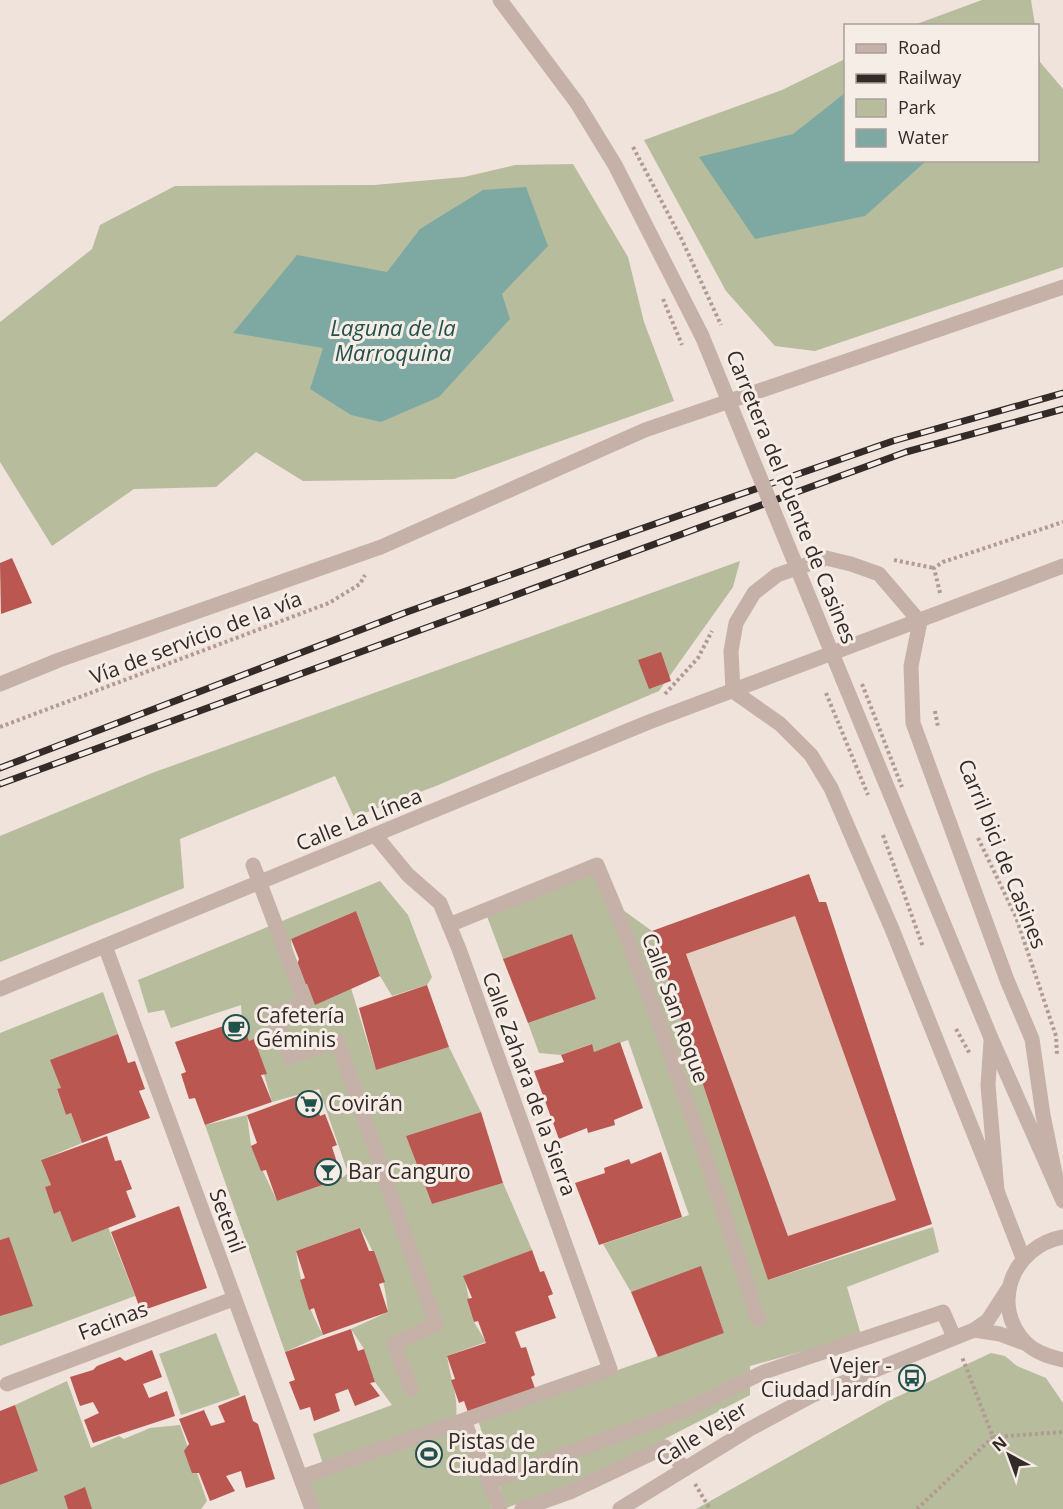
<svg xmlns="http://www.w3.org/2000/svg" width="1063" height="1509" font-family="'Open Sans',sans-serif">
	<style>
		.green { fill: #b7bc9d }
		.plaza { fill: #e5d1c4 }
		.water { fill: #7ea9a3 }
		.building { fill: #b95750; fill-rule: evenodd }
		.lines { fill: none; stroke-linecap: round; stroke-linejoin: round }
		.path { stroke: #b19b93; stroke-width: 4; stroke-dasharray: 3 3; stroke-linecap: butt }
		.minor { stroke: #c6b1a9; stroke-width: 15 }
		.rail-casing { stroke: #342a28; stroke-width: 7 }
		.rail { stroke: #f7ede7; stroke-width: 4.5; stroke-dasharray: 14; stroke-linecap: butt }
		.path-bridge { stroke: #b19b93; stroke-width: 4; stroke-dasharray: 3 3; stroke-linecap: butt }
		.minor-bridge { stroke: #c6b1a9; stroke-width: 15 }
		.labels { text-anchor: middle; stroke-width: 6; stroke-linejoin: round; paint-order: stroke }
		.street-label { font-size: 21px; fill: #342a28; stroke: #f7ede7 }
		.poi-label { font-size: 21px; fill: #342a28; stroke: #f7ede7; text-anchor: start }
		.water-label { font-size: 22px; font-style: italic; fill: #22514c; stroke: #f7ede7 }
	</style>
	<rect width="100%" height="100%" fill="#efe3dc"/>
	<g class="green">
		<path d="M 982,0 L 1031,0 L 1035,25 L 914,25 Z"/>
		<path d="M 1038,43 L 1040,62 L 1063,89 L 1063,267 L 815,351 L 775,346 L 726,291 L 644,140 L 782,90 L 845,59 L 846,160 L 1038,160 Z"/>
		<path d="M 573,164 L 628,257 L 644,322 L 674,401 L 454,479 L 303,481 L 256,452 L 216,487 L 134,489 L 52,546 L 0,462 L 0,322 L 92,249 L 100,225 L 175,186 L 374,185 L 464,177 L 515,165 Z"/>
		<path d="M 740,561 L 733,587 L 659,691 L 436,786 L 354,817 L 335,776 L 180,839 L 184,888 L 0,962 L 0,836 L 152,773 Z"/>
		<path d="M 597,865 L 616,905 L 652,931 L 768,1280 L 933,1227 L 939,1252 L 847,1287 L 861,1335 L 750,1366 L 750,1395 L 591,1477 L 506,1508 L 479,1423 L 489,1415 L 724,1333 L 701,1267 L 631,1292 L 603,1244 L 689,1215 L 628,1040 L 594,1052 L 591,1044 L 561,1055 L 539,1053 L 528,1023 L 596,999 L 572,935 L 503,959 L 485,911 Z"/>
		<path d="M 380,881 L 408,915 L 432,977 L 427,985 L 392,996 L 380,976 L 356,911 L 291,939 L 295,986 L 307,984 L 315,1004 L 351,988 L 376,1070 L 449,1047 L 481,1112 L 406,1136 L 432,1204 L 503,1183 L 532,1250 L 464,1276 L 474,1322 L 486,1342 L 447,1356 C 451,1383 460,1398 455,1425 L 325,1470 L 313,1434 L 392,1405 L 375,1382 L 364,1349 L 351,1329 L 388,1312 C 385,1280 377,1255 360,1228 L 296,1251 C 300,1282 308,1308 323,1335 L 285,1352 L 205,1125 L 247,1115 L 251,1146 L 277,1201 L 342,1178 L 348,1173 L 319,1089 L 272,1102 L 254,1040 L 249,1041 L 242,1020 L 241,1005 L 171,1028 L 164,1010 L 148,1013 L 138,980 Z"/>
		<path d="M 103,992 L 118,1034 L 51,1060 L 61,1088 L 57,1090 L 66,1115 L 71,1113 L 82,1143 L 41,1160 L 51,1185 L 45,1187 L 54,1214 L 60,1211 L 72,1241 L 108,1227 L 135,1296 L 0,1346 L 0,1316 L 9,1237 L 0,1240 L 0,1033 Z"/>
		<path d="M 216,1333 L 240,1395 L 181,1415 L 159,1354 Z"/>
		<path d="M 991,1353 L 1005,1356 L 1017,1366 L 1046,1378 L 1063,1403 L 1063,1509 L 696,1509 L 888,1401 Z"/>
		<path d="M 67,1381 L 91,1448 L 119,1436 L 124,1439 L 150,1428 L 180,1425 L 207,1501 L 201,1509 L 0,1509 L 0,1485 L 38,1471 L 15,1405 Z"/>
		<path d="M 464,1426 L 492,1509 L 316,1509 L 307,1481 Z"/>
	</g>
	<path class="plaza" d="M 795,916 L 896,1200 L 788,1236 L 686,954 Z"/>
	<g class="water">
		<path d="M 845,93 L 846,160 L 926,161 L 865,216 L 755,239 L 699,157 L 793,134 Z"/>
		<path d="M 526,187 L 548,246 L 502,294 L 510,319 L 439,397 L 381,422 L 351,415 L 310,389 L 323,348 L 233,333 L 297,255 L 387,272 L 420,229 L 483,190 Z"/>
	</g>
	<g class="building">
		<path d="M 12,558 L 32,603 L 1,614 L 0,563 Z"/>
		<path d="M 661,652 L 671,681 L 649,689 L 638,660 Z"/>
		<path d="M 809,874 L 819,902 L 826,902 L 932,1224 L 768,1280 L 652,931 ZM 795,916 L 896,1200 L 788,1236 L 686,954 Z"/>
		<path d="M 356,911 L 380,976 L 315,1005 L 307,984 L 303,985 L 297,965 L 299,959 L 291,939 Z"/>
		<path d="M 572,934 L 596,999 L 528,1023 L 503,959 Z"/>
		<path d="M 427,985 L 449,1047 L 376,1070 L 359,1008 Z"/>
		<path d="M 242,1020 L 249,1041 L 254,1039 L 267,1074 L 261,1075 L 272,1102 L 205,1125 L 195,1098 L 189,1099 L 181,1074 L 186,1072 L 175,1042 Z"/>
		<path d="M 118,1034 L 128,1063 L 135,1061 L 145,1089 L 139,1091 L 150,1118 L 82,1143 L 71,1113 L 66,1115 L 57,1089 L 61,1088 L 50,1060 Z"/>
		<path d="M 620,1042 L 643,1108 L 614,1120 L 615,1125 L 588,1133 L 587,1128 L 559,1139 L 534,1071 L 564,1062 L 561,1055 L 592,1044 L 594,1052 Z"/>
		<path d="M 312,1091 L 320,1116 L 325,1114 L 337,1145 L 332,1147 L 342,1178 L 277,1201 L 266,1170 L 261,1171 L 251,1146 L 257,1143 L 247,1115 Z"/>
		<path d="M 481,1112 L 503,1183 L 432,1204 L 406,1136 Z"/>
		<path d="M 107,1136 L 115,1161 L 121,1160 L 132,1189 L 126,1191 L 136,1217 L 72,1242 L 60,1211 L 54,1214 L 45,1187 L 51,1185 L 41,1160 Z"/>
		<path d="M 661,1152 L 682,1217 L 599,1245 L 575,1183 L 605,1173 L 604,1168 L 629,1159 L 631,1164 Z"/>
		<path d="M 179,1206 L 207,1288 L 141,1311 L 111,1232 Z"/>
		<path d="M 360,1228 L 369,1251 L 374,1251 L 385,1282 L 379,1284 L 388,1312 L 323,1335 L 314,1308 L 309,1310 L 300,1280 L 305,1278 L 296,1251 Z"/>
		<path d="M 9,1237 L 33,1306 L 0,1316 L 0,1240 Z"/>
		<path d="M 532,1250 L 540,1272 L 544,1271 L 553,1294 L 548,1296 L 556,1318 L 515,1332 L 521,1348 L 526,1347 L 535,1375 L 531,1377 L 538,1397 L 471,1421 L 464,1401 L 459,1403 L 451,1380 L 455,1379 L 447,1356 L 486,1343 L 478,1321 L 474,1322 L 467,1299 L 472,1298 L 463,1276 Z"/>
		<path d="M 701,1266 L 724,1333 L 658,1357 L 631,1292 Z"/>
		<path d="M 351,1329 L 358,1351 L 364,1349 L 375,1382 L 370,1383 L 380,1396 L 355,1406 L 348,1389 L 335,1394 L 340,1411 L 314,1421 L 310,1407 L 300,1410 L 289,1382 L 295,1380 L 285,1352 Z"/>
		<path d="M 152,1350 L 162,1377 L 143,1384 L 149,1398 L 167,1391 L 175,1416 L 93,1443 L 84,1420 L 99,1413 L 93,1402 L 80,1406 L 70,1377 L 93,1370 L 97,1366 L 120,1357 L 125,1361 Z"/>
		<path d="M 245,1395 L 253,1421 L 258,1424 L 275,1479 L 246,1488 L 241,1471 L 226,1476 L 235,1491 L 210,1501 L 199,1473 L 192,1473 L 184,1451 L 189,1444 L 179,1419 L 204,1410 L 211,1426 L 225,1422 L 218,1406 Z"/>
		<path d="M 15,1405 L 38,1471 L 0,1485 L 0,1411 Z"/>
		<path d="M 85,1487 L 92,1509 L 68,1509 L 64,1496 Z"/>
	</g>
	<g class="lines">
		<g class="path">
			<path d="M 894,560 L 934,568"/>
			<path d="M 940,593 L 934,568 L 943,562 L 1063,522"/>
			<path d="M 665,694 L 698,658 L 712,631"/>
			<path d="M 935,711 L 938,727"/>
			<path d="M 0,727 L 329,603 L 360,584 L 365,575"/>
			<path d="M 883,835 L 923,947"/>
			<path d="M 978,838 L 1016,917 L 1056,1036 L 1057,1055"/>
			<path d="M 956,1029 L 970,1054"/>
			<path d="M 993,1437 L 1063,1432"/>
			<path d="M 695,1484 L 710,1509"/>
			<path d="M 917,1509 L 993,1437 L 962,1357"/>
		</g>
		<g class="minor">
			<path d="M 500,0 L 577,103 L 615,165 L 702,336"/>
			<path d="M 843,680 L 991,1038 L 1063,1201"/>
			<path d="M 0,684 L 59,660 L 381,547 L 645,430 L 1063,287"/>
			<path d="M 733,691 L 731,651 L 736,623 L 754,593 L 777,575 L 826,558 L 851,564 L 879,574 L 920,622 L 911,666 L 913,723 L 1007,980 L 1032,1039 L 1043,1115 L 1058,1188"/>
			<path d="M 733,691 L 780,724 L 811,755 L 831,788 L 892,929 L 997,1191"/>
			<path d="M 253,865 L 305,1003 L 272,1015 L 290,1057 L 337,1040 L 436,1324 L 394,1344 L 411,1389"/>
			<path d="M 449,925 L 597,865 C 660,1012 709,1166 758,1319"/>
			<path d="M 105,946 L 312,1509"/>
			<path d="M 0,989 L 649,722 L 1063,566"/>
			<path d="M 991,1041 L 988,1085 L 997,1191 L 1023,1258"/>
			<path d="M 1063,1237 C 1013,1246 989,1305 1026,1343 C 1036,1353 1050,1357 1063,1360"/>
			<path d="M 974,1330 L 1000,1334 L 1027,1344"/>
			<path d="M 7,1384 L 233,1299"/>
			<path d="M 464,1421 L 489,1482 L 688,1409 L 764,1372 L 943,1312 L 954,1337"/>
			<path d="M 301,1477 L 610,1369 L 459,949 L 440,903 L 408,875 L 375,835"/>
			<path d="M 489,1482 L 500,1509"/>
			<path d="M 522,1509 L 570,1492 L 665,1447 L 685,1469"/>
			<path d="M 620,1509 L 748,1430 L 813,1395 L 974,1330 L 988,1320 L 1008,1289"/>
		</g>
		<defs>
			<g id="rail">
				<path d="M 0,768 L 407,612 L 583,549 L 893,441 L 1063,393"/>
				<path d="M 0,784 L 906,452 L 1063,409"/>
			</g>
		</defs>
		<use href="#rail" class="rail-casing"/>
		<use href="#rail" class="rail"/>
		<g class="path-bridge">
			<path d="M 633,147 L 682,240 L 721,325"/>
			<path d="M 663,299 L 682,345"/>
			<path d="M 862,684 L 902,787"/>
			<path d="M 826,693 L 868,795"/>
		</g>
		<path class="minor-bridge" d="M 702,336 L 843,680"/>
	</g>
	<defs>
		<symbol id="cafe-ring" viewBox="-11 -11 22 22"><circle r="9.5" fill="#f7ede7" stroke="#22514c" stroke-width="1.5"/><path d="M-5.5-4.5H6V0H3Q3 3.5 0 3.5H-2.5Q-5.5 3.5-5.5 0ZM3-3.2v2h1.7v-2ZM-6 4.5H4V6H-6Z" fill="#22514c"/></symbol>
		<symbol id="supermarket-ring" viewBox="-11 -11 22 22"><circle r="9.5" fill="#f7ede7" stroke="#22514c" stroke-width="1.5"/><path d="M-6-5.5h2.5l.6 2H6L4.5 2H-2.5L-4.4-4H-6ZM-1.5 3.2a1.3 1.3 0 1 0 .1 0ZM3 3.2a1.3 1.3 0 1 0 .1 0Z" fill="#22514c"/></symbol>
		<symbol id="bar-ring" viewBox="-11 -11 22 22"><circle r="9.5" fill="#f7ede7" stroke="#22514c" stroke-width="1.5"/><path d="M-6-5H6L.8 .8V4.5H3.5V6h-7V4.5H-.8V.8Z" fill="#22514c"/></symbol>
		<symbol id="bus-ring" viewBox="-11 -11 22 22"><circle r="9.5" fill="#f7ede7" stroke="#22514c" stroke-width="1.5"/><path d="M-5-6H5V4H4V6H2V4H-2V6H-4V4H-5ZM-3.5-4V0h7V-4ZM-3.5 1.2v1.5H-2V1.2ZM2 1.2v1.5H3.5V1.2Z" fill="#22514c"/></symbol>
		<symbol id="stadium-ring" viewBox="-11 -11 22 22"><circle r="9.5" fill="#f7ede7" stroke="#22514c" stroke-width="1.5"/><path d="M0-5a6.5 5 0 1 0 0 10a6.5 5 0 1 0 0-10ZM-3.5-1.8h7v3.6h-7Z" fill="#22514c"/></symbol>
	</defs>
	<g fill-rule="evenodd">
		<use href="#cafe-ring" x="221" y="1013" width="30" height="30"/>
		<use href="#supermarket-ring" x="294" y="1089" width="30" height="30"/>
		<use href="#bar-ring" x="313" y="1157" width="30" height="30"/>
		<use href="#bus-ring" x="897" y="1363" width="30" height="30"/>
		<use href="#stadium-ring" x="414" y="1439" width="30" height="30"/>
	</g>
	<g class="labels">
		<g class="street-label">
			<text transform="translate(791 497) rotate(68)" y="7">Carretera del Puente de Casines</text>
			<text transform="translate(196 638) rotate(-21)" y="7">Vía de servicio de la vía</text>
			<text transform="translate(359 820) rotate(-22)" y="7">Calle La Línea</text>
			<text transform="translate(1002 854) rotate(68)" y="7">Carril bici de Casines</text>
			<text transform="translate(675 1008) rotate(70)" y="7">Calle San Roque</text>
			<text transform="translate(529 1084) rotate(70)" y="7">Calle Zahara de la Sierra</text>
			<text transform="translate(227 1221) rotate(70)" y="7">Setenil</text>
			<text transform="translate(113 1321) rotate(-21)" y="7">Facinas</text>
			<text transform="translate(702 1434) rotate(-32)" y="7">Calle Vejer</text>
		</g>
		<g class="poi-label">
			<text x="256" y="1023">Cafetería<tspan x="256" dy="24">Géminis</tspan></text>
			<text x="328" y="1111">Covirán</text>
			<text x="348" y="1179">Bar Canguro</text>
			<text x="892" y="1373" text-anchor="end">Vejer -<tspan x="892" dy="24">Ciudad Jardín</tspan></text>
			<text x="448" y="1449">Pistas de<tspan x="448" dy="24">Ciudad Jardín</tspan></text>
		</g>
		<g class="water-label">
			<text x="393" y="336">Laguna de la<tspan x="393" dy="25">Marroquina</tspan></text>
		</g>
	</g>
	<rect x="844" y="24" width="195" height="138" fill="#f7ede7" stroke="#a99f9b" stroke-width="1.5"/>
	<rect x="856" y="44" width="30" height="9" fill="#c6b1a9" stroke="#a99f9b" stroke-width="1.5"/>
	<text x="898" y="54" font-size="18" fill="#342a28">Road</text>
	<rect x="856" y="74" width="30" height="9" fill="#342a28" stroke="#a99f9b" stroke-width="1.5"/>
	<text x="898" y="84" font-size="18" fill="#342a28">Railway</text>
	<rect x="856" y="99" width="30" height="18" fill="#b7bc9d" stroke="#a99f9b" stroke-width="1.5"/>
	<text x="898" y="114" font-size="18" fill="#342a28">Park</text>
	<rect x="856" y="129" width="30" height="18" fill="#7ea9a3" stroke="#a99f9b" stroke-width="1.5"/>
	<text x="898" y="144" font-size="18" fill="#342a28">Water</text>
	<g transform="translate(1009 1455) rotate(319)" stroke="#f7ede7" stroke-width="4.5" paint-order="stroke">
	<path d="M0-4.5L10 22L0 15L-10 22Z" fill="#342a28"/>
	<text y="-9" font-size="16" font-weight="bold" text-anchor="middle" fill="#342a28">N</text>
	</g>
</svg>
